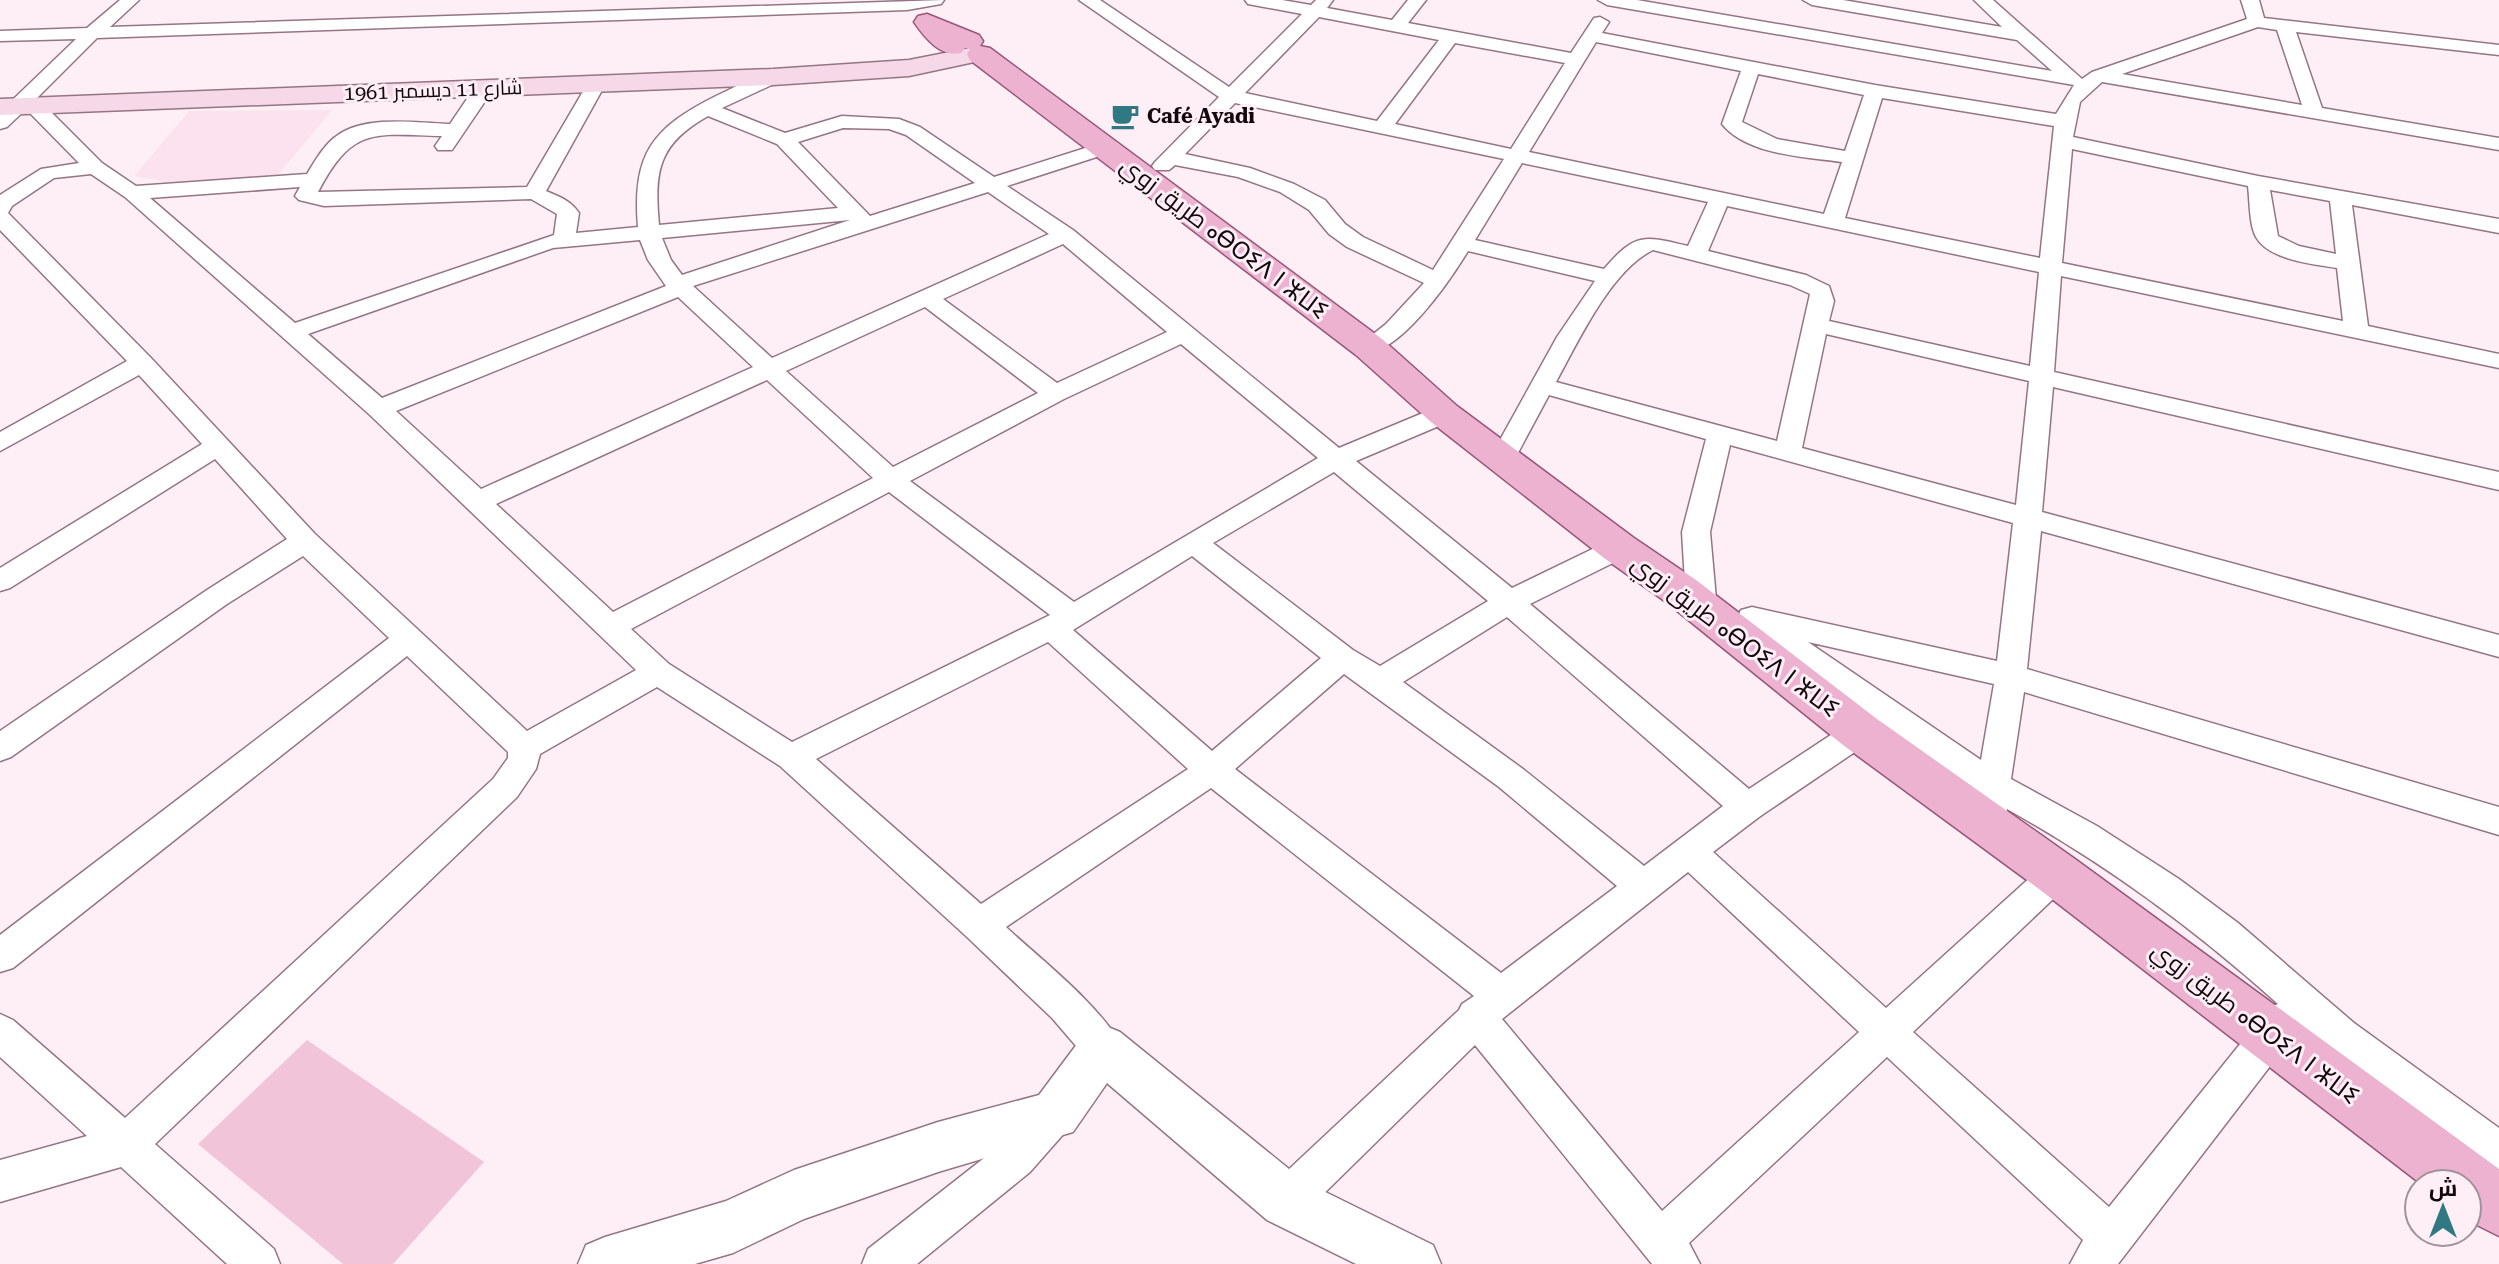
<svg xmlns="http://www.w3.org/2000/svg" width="2499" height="1264" font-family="'Roboto Serif',Cairo,'Noto Sans Tifinagh',serif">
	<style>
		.built { fill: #fce2ee }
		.green { fill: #f1c4da }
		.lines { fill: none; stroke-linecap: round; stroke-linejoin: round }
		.minor-casing { stroke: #957584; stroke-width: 3 }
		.tertiary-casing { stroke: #957584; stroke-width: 3 }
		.secondary-casing { stroke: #957584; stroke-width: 3 }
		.primary-casing { stroke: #975578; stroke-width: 3 }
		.minor { fill: #fff; fill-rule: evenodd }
		.tertiary { fill: #fff; fill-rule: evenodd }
		.secondary { fill: #f5d9e8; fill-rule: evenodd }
		.primary { fill: #ecb2d0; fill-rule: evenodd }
		.labels { text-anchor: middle; stroke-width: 6; stroke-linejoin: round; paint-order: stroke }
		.far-street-label { font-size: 20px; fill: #12070d; stroke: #feeff6 }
		.far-poi-label { font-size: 20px; font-weight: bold; fill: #12070d; stroke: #feeff6; text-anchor: start }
		.street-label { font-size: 24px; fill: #12070d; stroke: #feeff6 }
	</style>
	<rect width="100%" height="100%" fill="#feeff6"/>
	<path class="built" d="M 332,110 L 277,176 L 167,182 L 134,176 L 189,111 Z"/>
	<path class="green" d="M 307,1040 L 484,1162 L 393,1264 L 343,1264 L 198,1144 Z"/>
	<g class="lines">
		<defs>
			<g id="minor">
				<path d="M 120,0 L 139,0 L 110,27 L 944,0 L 941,4 L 907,10 L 97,38 L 35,100 L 40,101 L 102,163 L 136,186 L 307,174 C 315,161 325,143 338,135 C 367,115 417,123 450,124 L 477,84 L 484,82 L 494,88 L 452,150 L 438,150 L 435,146 L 442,136 C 374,134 352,126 318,192 L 527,187 L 588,83 L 597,77 L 606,83 L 546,191 C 560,197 570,200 579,213 L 576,233 L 638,227 C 632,154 652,128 716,96 C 734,88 754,76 773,71 L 782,77 L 780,81 L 722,108 L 785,133 L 842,116 L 899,119 L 920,127 L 994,177 L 1098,144 L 1112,144 L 1115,148 L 1112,152 L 1007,186 L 1073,230 L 1339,448 L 1435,408 L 1453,408 L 1457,414 L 1453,420 L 1356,461 L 1512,588 L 1609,541 L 1619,538 L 1629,541 L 1633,548 L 1629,555 L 1530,604 L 1749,789 L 1849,723 L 1860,720 L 1871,723 L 1876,732 L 1871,741 L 1759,817 L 1713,852 L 1886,1008 L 2045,864 L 2057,859 L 2069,864 L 2074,874 L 2069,884 L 1913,1032 L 2109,1207 L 2257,1023 L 2264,1009 L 2278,1004 C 2192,927 2107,865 2007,809 L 2006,825 L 2001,835 L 1989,839 L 1977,835 L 1972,825 L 1976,791 L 1741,626 L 1737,618 L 1741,610 L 1752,607 L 1997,661 L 2013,523 L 1730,445 L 1710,532 L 1716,599 L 1711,606 L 1701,609 L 1691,606 L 1686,599 L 1682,532 L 1706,439 L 1549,395 L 1512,464 L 1503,467 L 1494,464 L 1490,458 L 1557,337 L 1595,281 L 1468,251 C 1451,279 1396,361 1360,352 L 1357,347 L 1386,324 L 1424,283 L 1347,247 L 1329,234 L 1309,210 L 1280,192 L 1238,177 L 1175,165 L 1169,170 L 1155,170 L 1152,166 L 1155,162 L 1219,97 L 1079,0 L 1100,0 L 1229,87 L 1302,14 L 1248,4 L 1245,0 L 1282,0 L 1311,5 L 1316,0 L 1333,0 L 1327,8 L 1392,20 L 1408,0 L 1426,0 L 1408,23 L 1571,53 L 1594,18 L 1600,17 L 1609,22 L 1602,33 L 1875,85 L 2056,114 L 2074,85 L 1607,5 L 1598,0 L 1637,0 L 2052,71 L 2017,40 L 1812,5 L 1803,0 L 1843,0 L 2002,27 L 1974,0 L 1993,0 L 2082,79 L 2092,72 L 2247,19 L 2241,0 L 2259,0 L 2264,18 L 2499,45 L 2499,55 L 2296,32 L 2322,108 L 2499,138 L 2499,150 L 2102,82 L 2080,102 L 2073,137 L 2258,176 L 2499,219 L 2499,233 L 2352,205 L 2368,326 L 2499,354 L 2499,368 L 2061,276 L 2054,372 L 2499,472 L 2499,490 L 2053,387 L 2042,512 L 2499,635 L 2499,657 L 2041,531 L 2027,669 L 2499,807 L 2499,835 L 2024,692 L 2011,779 L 2097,826 L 2179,879 L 2238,923 L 2354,1023 L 2499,1128 L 2499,1172 L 2485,1166 L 2328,1049 L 2295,1020 L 2284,1048 L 2118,1264 L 2070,1264 L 2083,1240 L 1887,1057 L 1689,1243 L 1700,1264 L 1652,1264 L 1475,1045 L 1301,1216 L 1286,1222 L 1271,1216 L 1265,1201 L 1271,1186 L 1459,1010 L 1462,1004 L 1474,996 L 1211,788 L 1006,927 C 1039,958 1104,1008 1122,1048 L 1117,1061 L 1103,1066 L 1089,1061 L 1052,1018 L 966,936 L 780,766 L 657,687 L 540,754 L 536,769 L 517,797 L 155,1144 L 274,1249 L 280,1264 L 227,1264 L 121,1167 L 0,1202 L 0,1160 L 87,1136 L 0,1057 L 0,1014 L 13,1020 L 125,1118 L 493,779 L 508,758 L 508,752 L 407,656 L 13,968 L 0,972 L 0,935 L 389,638 L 303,556 L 227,604 L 11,757 L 0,761 L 0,731 L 207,590 L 287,539 L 215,459 L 10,588 L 0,591 L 0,568 L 202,444 L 139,375 L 0,451 L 0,432 L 127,361 L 0,230 L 0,195 L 41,169 L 79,163 L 26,109 L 7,127 L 0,129 L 0,112 L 76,39 L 0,41 L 0,31 L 87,28 ZM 1319,17 L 1439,40 L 1377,121 L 1245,93 ZM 2258,27 L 2277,30 L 2302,105 L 2122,74 ZM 1596,42 L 1741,71 L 1722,124 C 1747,155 1805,157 1842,162 L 1824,214 L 1529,152 ZM 1455,43 L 1565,63 L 1511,149 L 1395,124 ZM 1758,74 L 1864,95 L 1845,151 L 1777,139 L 1742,122 ZM 1882,98 L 2054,126 L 2040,258 L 1845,218 ZM 1235,103 L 1504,159 L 1433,270 L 1363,237 L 1345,224 L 1325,200 L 1294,184 L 1250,168 L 1185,154 ZM 708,116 L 777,144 L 838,208 L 659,225 C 654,171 658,144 708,116 ZM 843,128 L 889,129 L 906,135 L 975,183 L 870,216 L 798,142 ZM 2072,149 L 2248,186 C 2250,201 2249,224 2256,237 C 2269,260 2313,264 2337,268 L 2343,321 L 2062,263 ZM 1522,163 L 1708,202 L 1688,246 C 1643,235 1635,233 1604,269 L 1475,240 ZM 91,174 L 125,197 L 370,415 L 636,670 L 527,731 L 315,534 L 151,358 L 8,213 L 12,206 L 54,178 ZM 300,187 L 295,196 L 299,200 L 324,206 L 531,199 L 557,214 L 554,235 L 295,323 L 150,198 ZM 2270,190 L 2330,201 L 2336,254 L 2299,246 L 2278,236 ZM 988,192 L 1049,234 L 772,358 L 693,286 ZM 1727,206 L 2039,272 L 2030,366 L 1829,321 L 1834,301 L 1829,286 L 1806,275 L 1708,251 ZM 850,220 L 682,275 L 671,260 L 662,238 ZM 640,240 L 648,260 L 666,286 L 382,398 L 308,334 L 553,248 ZM 1063,244 L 1167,332 L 1057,383 L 943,299 ZM 1653,250 L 1790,285 L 1810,294 L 1777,441 L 1556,382 C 1578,342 1611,270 1653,250 ZM 678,297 L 753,367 L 481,489 L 396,411 ZM 925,307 L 1038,393 L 893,467 L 786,371 ZM 1826,334 L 2029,381 L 2016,505 L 1802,448 ZM 1181,344 L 1318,458 L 1074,602 L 910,481 L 1064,399 ZM 767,380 L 873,478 L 613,612 L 496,504 ZM 1334,472 L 1488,601 L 1380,666 L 1353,650 L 1213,543 ZM 889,492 L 1050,615 L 792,742 L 669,664 L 631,629 ZM 1192,556 L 1321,658 L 1212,751 L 1073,630 ZM 1507,617 L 1723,806 L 1644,866 L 1523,769 L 1403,682 ZM 1048,642 L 1188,769 L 981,904 L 816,759 ZM 1808,642 L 1994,684 L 1981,760 ZM 1344,674 L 1499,787 L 1617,886 L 1501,973 L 1235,769 ZM 1688,872 L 1859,1032 L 1662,1211 L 1502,1019 Z"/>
				<path d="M 1053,1097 L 1067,1102 L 1073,1116 L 1067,1130 L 1030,1172 L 917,1264 L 862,1264 L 868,1249 L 1002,1144 L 1039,1102 Z"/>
			</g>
			<path id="tertiary" d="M 1103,1025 L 1120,1032 L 1305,1182 L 1433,1245 L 1441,1264 L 1356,1264 L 1267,1220 L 1107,1083 L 1073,1132 L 938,1172 L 804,1219 L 733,1253 L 695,1264 L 578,1264 L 586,1245 L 605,1237 L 726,1201 L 794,1170 L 938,1122 L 1039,1095 L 1086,1032 Z"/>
			<path id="secondary" d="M 970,48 L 979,51 L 983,56 L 979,61 L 909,76 L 773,85 L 0,115 L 0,99 L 773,69 L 909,60 Z"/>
			<path id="primary" d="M 927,14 L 979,35 L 983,41 L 980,46 L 990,48 L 1382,339 L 1457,406 L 1634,538 L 1696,580 L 1877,719 L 2075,859 L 2499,1169 L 2499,1236 L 2467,1220 L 2467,1184 L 2421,1184 L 2039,889 L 1843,745 L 1666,602 L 1604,558 L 1431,422 L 1356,355 L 970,60 L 967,54 L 970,49 L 965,48 L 961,53 C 941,58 925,38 914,22 L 918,16 Z"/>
		</defs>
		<use href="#minor" class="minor-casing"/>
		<use href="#tertiary" class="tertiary-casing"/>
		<use href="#secondary" class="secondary-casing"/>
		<use href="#primary" class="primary-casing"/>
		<use href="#minor" class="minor"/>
		<use href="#tertiary" class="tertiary"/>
		<use href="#secondary" class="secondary"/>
		<use href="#primary" class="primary"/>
	</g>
	<defs>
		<symbol id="cafe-bare" viewBox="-9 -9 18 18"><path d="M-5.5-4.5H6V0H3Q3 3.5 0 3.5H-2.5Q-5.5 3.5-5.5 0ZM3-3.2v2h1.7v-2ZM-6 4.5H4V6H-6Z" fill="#317982" stroke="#feeff6" stroke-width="2.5" paint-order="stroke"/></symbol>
	</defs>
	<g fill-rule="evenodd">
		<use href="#cafe-bare" x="1105" y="96" width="40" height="40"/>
	</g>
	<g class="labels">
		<g class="far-street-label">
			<text transform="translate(433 90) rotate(-2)" y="7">شارع 11 ديسمبر 1961</text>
		</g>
		<g class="far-poi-label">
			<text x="1147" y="123">Café Ayadi</text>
		</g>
		<g class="street-label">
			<text transform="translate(1224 238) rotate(37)" y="8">طريق زوي ⴰⴱⵔⵉⴷ ⵏ ⵣⵡⵉ</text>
			<text transform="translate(1735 636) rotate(37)" y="8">طريق زوي ⴰⴱⵔⵉⴷ ⵏ ⵣⵡⵉ</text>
			<text transform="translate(2255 1023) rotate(37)" y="8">طريق زوي ⴰⴱⵔⵉⴷ ⵏ ⵣⵡⵉ</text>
		</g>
	</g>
	<g transform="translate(2443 1208)"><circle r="38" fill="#feeff6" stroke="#a09299" stroke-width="2"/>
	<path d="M0-6L14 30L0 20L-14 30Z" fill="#317982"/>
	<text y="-12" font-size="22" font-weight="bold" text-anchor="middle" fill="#12070d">ش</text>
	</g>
</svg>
